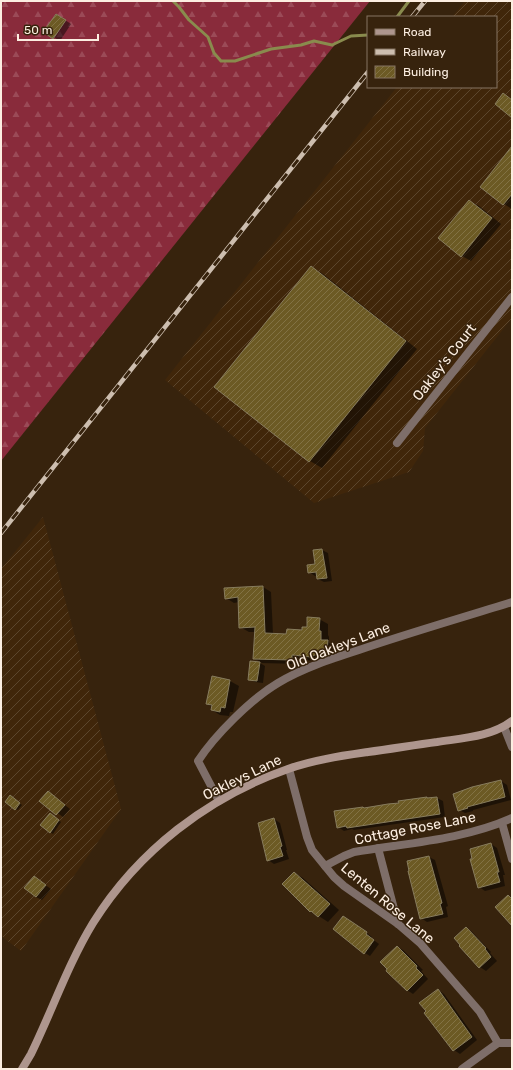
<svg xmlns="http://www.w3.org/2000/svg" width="513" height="1070" font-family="Rubik,sans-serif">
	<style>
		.industrial { fill: url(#industrial-furrows) }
		.forest { fill: url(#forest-firs) }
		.shadow { fill: #0007 }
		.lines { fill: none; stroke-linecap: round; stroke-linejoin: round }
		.stream { stroke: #898b4d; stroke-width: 3 }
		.building { fill: url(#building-hatch); stroke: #877c5d }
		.street { stroke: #7e6e69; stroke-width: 8 }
		.secondary { stroke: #ae968e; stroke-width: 8 }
		.rail-casing { stroke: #cdbeaf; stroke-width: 4.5 }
		.rail { stroke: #37230d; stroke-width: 3; stroke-dasharray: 9; stroke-linecap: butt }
		.labels { text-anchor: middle; stroke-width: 3; stroke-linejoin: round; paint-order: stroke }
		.street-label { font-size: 14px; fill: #fceee1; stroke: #37230d }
	</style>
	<defs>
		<pattern id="industrial-furrows" width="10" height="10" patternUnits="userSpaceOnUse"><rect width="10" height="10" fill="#40260a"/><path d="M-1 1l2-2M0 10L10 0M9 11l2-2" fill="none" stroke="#5c462d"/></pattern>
		<pattern id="forest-firs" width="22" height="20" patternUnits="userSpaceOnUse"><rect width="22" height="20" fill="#892b3b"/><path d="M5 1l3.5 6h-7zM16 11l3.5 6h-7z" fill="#9b4a57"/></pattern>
		<pattern id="building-hatch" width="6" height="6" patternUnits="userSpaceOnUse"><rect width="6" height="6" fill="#6c5a24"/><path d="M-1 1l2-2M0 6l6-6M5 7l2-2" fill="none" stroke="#827244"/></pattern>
	</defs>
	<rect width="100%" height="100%" fill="#37230d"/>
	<g class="industrial">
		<path d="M 465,1 L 512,1 L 512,318 L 425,428 L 423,451 L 409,472 L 314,503 L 165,380 L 397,87 L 496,87 L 496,17 L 452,17 Z"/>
		<path d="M 43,517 L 121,809 L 21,951 L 1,936 L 1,569 Z"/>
	</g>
	<path class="forest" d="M 1,1 L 370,1 L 1,461 Z"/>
	<g class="shadow">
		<path d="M 62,18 L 71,24 L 60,41 L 45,32 Z"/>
		<path d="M 512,151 L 512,209 L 504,204 L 481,186 Z"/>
		<path d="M 469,201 L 479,206 L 501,224 L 471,261 L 462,256 L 439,238 Z"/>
		<path d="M 311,267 L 323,274 L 417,349 L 322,468 L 310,461 L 216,387 Z"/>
		<path d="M 322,550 L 328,553 L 332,581 L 324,582 L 318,579 L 318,575 L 315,576 L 309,572 L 316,565 Z"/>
		<path d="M 263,587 L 271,592 L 273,634 L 287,635 L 303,631 L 308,629 L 319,619 L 328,624 L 328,635 L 329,637 L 329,643 L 336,646 L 335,656 L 320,661 L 301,660 L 300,664 L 260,663 L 265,666 L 263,683 L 255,682 L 249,679 L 251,662 L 262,663 L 254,658 L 255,632 L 249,632 L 240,627 L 239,602 L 234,603 L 226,598 Z"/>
		<path d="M 212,677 L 230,681 L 239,686 L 233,712 L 230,712 L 229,716 L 220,715 L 212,710 L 212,707 L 207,703 Z"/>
		<path d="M 501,781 L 507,785 L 511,800 L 473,810 L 473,811 L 465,813 L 459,810 Z"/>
		<path d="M 48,792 L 70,809 L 63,817 L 41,801 Z"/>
		<path d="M 13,798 L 22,805 L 18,810 L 15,809 Z"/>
		<path d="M 437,798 L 443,801 L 445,817 L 354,830 L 352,829 L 344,831 L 338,827 L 363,808 L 365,809 Z"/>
		<path d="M 53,816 L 61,822 L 53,834 L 50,832 Z"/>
		<path d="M 274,819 L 280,823 L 287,850 L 286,850 L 289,859 L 274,864 L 268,860 Z"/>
		<path d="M 491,844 L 497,848 L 505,875 L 503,875 L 505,886 L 485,891 L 479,887 Z"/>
		<path d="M 429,857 L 435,860 L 448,906 L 446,907 L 448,917 L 427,922 L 421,918 L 408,862 Z"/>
		<path d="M 294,873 L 303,878 L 339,910 L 328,922 L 311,911 Z"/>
		<path d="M 34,877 L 51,889 L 42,900 L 36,897 Z"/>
		<path d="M 349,920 L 372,937 L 371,938 L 379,944 L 370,956 L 365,953 Z"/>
		<path d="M 466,928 L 472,932 L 491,952 L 490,953 L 497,961 L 486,971 L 480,967 Z"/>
		<path d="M 397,947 L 403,950 L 423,970 L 421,971 L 428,979 L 413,994 L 407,990 Z"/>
		<path d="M 438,990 L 444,994 L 477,1040 L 460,1054 L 454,1050 L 426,1013 Z"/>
	</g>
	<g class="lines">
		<g class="stream">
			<path d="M 173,1 L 179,7 L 189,20 L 208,37 L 214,53 L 221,61 L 235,61 L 271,49 L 301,45 L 314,41 L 332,45 L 351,36 L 368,35"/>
			<path d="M 397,17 L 409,1"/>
		</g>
	</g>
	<g class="building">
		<path d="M 56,14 L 66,20 L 53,39 L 43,32 Z"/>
		<path d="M 503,93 L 512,100 L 512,118 L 495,104 Z"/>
		<path d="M 512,146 L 512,194 L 503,205 L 480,187 Z"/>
		<path d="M 469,200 L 492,218 L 461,257 L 438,238 Z"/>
		<path d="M 311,266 L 406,341 L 309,462 L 214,387 Z"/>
		<path d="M 322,549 L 327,578 L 317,579 L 316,572 L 308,573 L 307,565 L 315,564 L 313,550 Z"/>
		<path d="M 263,586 L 265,633 L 286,634 L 287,629 L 302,630 L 302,627 L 307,627 L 307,617 L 320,618 L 319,631 L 321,631 L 321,640 L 328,640 L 327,652 L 322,651 L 311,657 L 292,655 L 292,660 L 253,659 L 255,627 L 239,628 L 238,597 L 225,599 L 224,588 Z"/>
		<path d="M 250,661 L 260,662 L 257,681 L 248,680 Z"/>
		<path d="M 212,676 L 230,680 L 225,708 L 221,707 L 220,712 L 211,710 L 212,705 L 206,704 Z"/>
		<path d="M 501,780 L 505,797 L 467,807 L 468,808 L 458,811 L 453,794 L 472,787 Z"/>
		<path d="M 48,791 L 65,805 L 56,815 L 39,801 Z"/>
		<path d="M 10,795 L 20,803 L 15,810 L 5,802 Z"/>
		<path d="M 427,797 L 427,798 L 437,797 L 440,814 L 347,828 L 346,826 L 337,828 L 334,811 L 363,807 L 364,808 L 388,804 L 399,803 L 398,801 Z"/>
		<path d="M 50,813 L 59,820 L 50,833 L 40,825 Z"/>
		<path d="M 274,818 L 282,846 L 280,847 L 283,856 L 267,861 L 258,823 Z"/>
		<path d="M 491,843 L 499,872 L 497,872 L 500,882 L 478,888 L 470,859 L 472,859 L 470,849 Z"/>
		<path d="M 429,856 L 442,903 L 440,904 L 443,914 L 420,919 L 408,871 L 409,871 L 407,861 Z"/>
		<path d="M 294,872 L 330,904 L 318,917 L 311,911 L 310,912 L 282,884 Z"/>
		<path d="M 34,876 L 46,885 L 36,897 L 24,888 Z"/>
		<path d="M 508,895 L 512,899 L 512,926 L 495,907 Z"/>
		<path d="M 343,916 L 367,932 L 366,934 L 374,940 L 364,954 L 333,929 Z"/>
		<path d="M 466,927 L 486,948 L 485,949 L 491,957 L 479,968 L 459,946 L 460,945 L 454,938 Z"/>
		<path d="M 397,946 L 417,966 L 416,968 L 423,975 L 407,991 L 386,971 L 387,969 L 380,962 Z"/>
		<path d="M 438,989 L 472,1037 L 453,1051 L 424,1013 L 426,1011 L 419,1003 Z"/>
	</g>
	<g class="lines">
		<g class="street">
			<path d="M 397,443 L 512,297"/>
			<path d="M 504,727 L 512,747"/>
			<path d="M 289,769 L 307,837 L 312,850 L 334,877 L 344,886 L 398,924 L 420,943 L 480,1012 L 498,1043"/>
			<path d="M 219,801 L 198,761 C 215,735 251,699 278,683 C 303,668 331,659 359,650 C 409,633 461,618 512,602"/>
			<path d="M 502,823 L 512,859"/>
			<path d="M 378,848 L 398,924"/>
			<path d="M 325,866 L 344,856 L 354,852 C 406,843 463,840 512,818"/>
			<path d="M 462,1069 L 498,1043 L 512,1043"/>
		</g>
		<path class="secondary" d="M 22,1069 L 31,1054 C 52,1011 68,964 93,923 C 138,851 208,797 288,769 C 313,760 341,756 368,752 C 391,749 414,745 437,742 C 463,738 491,737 512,721"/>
		<defs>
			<g id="rail">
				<path d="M 412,17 L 425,1"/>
				<path d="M 1,533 L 368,72"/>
			</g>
		</defs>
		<use href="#rail" class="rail-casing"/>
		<use href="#rail" class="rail"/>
	</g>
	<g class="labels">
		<g class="street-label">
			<text transform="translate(444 362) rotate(-52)" y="5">Oakley's Court</text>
			<text transform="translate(338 646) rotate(-21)" y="5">Old Oakleys Lane</text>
			<text transform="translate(242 777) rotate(-26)" y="5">Oakleys Lane</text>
			<text transform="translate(415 828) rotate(-11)" y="5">Cottage Rose Lane</text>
			<text transform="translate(388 903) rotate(40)" y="5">Lenten Rose Lane</text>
		</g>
	</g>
	<rect width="513" height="1070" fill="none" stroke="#fceee1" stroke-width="4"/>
	<rect x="367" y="16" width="130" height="72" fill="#37230d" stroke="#867462"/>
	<rect x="375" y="29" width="20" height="6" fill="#ae968e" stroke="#867462"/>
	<text x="403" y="36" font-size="12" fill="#fceee1">Road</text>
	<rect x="375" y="49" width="20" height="6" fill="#cdbeaf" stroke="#867462"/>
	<text x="403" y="56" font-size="12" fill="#fceee1">Railway</text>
	<rect x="375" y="66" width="20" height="12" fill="url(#building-hatch)" stroke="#867462"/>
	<text x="403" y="76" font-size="12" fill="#fceee1">Building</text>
	<path d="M18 34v6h80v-6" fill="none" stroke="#fceee1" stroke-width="2"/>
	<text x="24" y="34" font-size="12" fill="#fceee1" stroke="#37230d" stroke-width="3" paint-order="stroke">50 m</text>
</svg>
